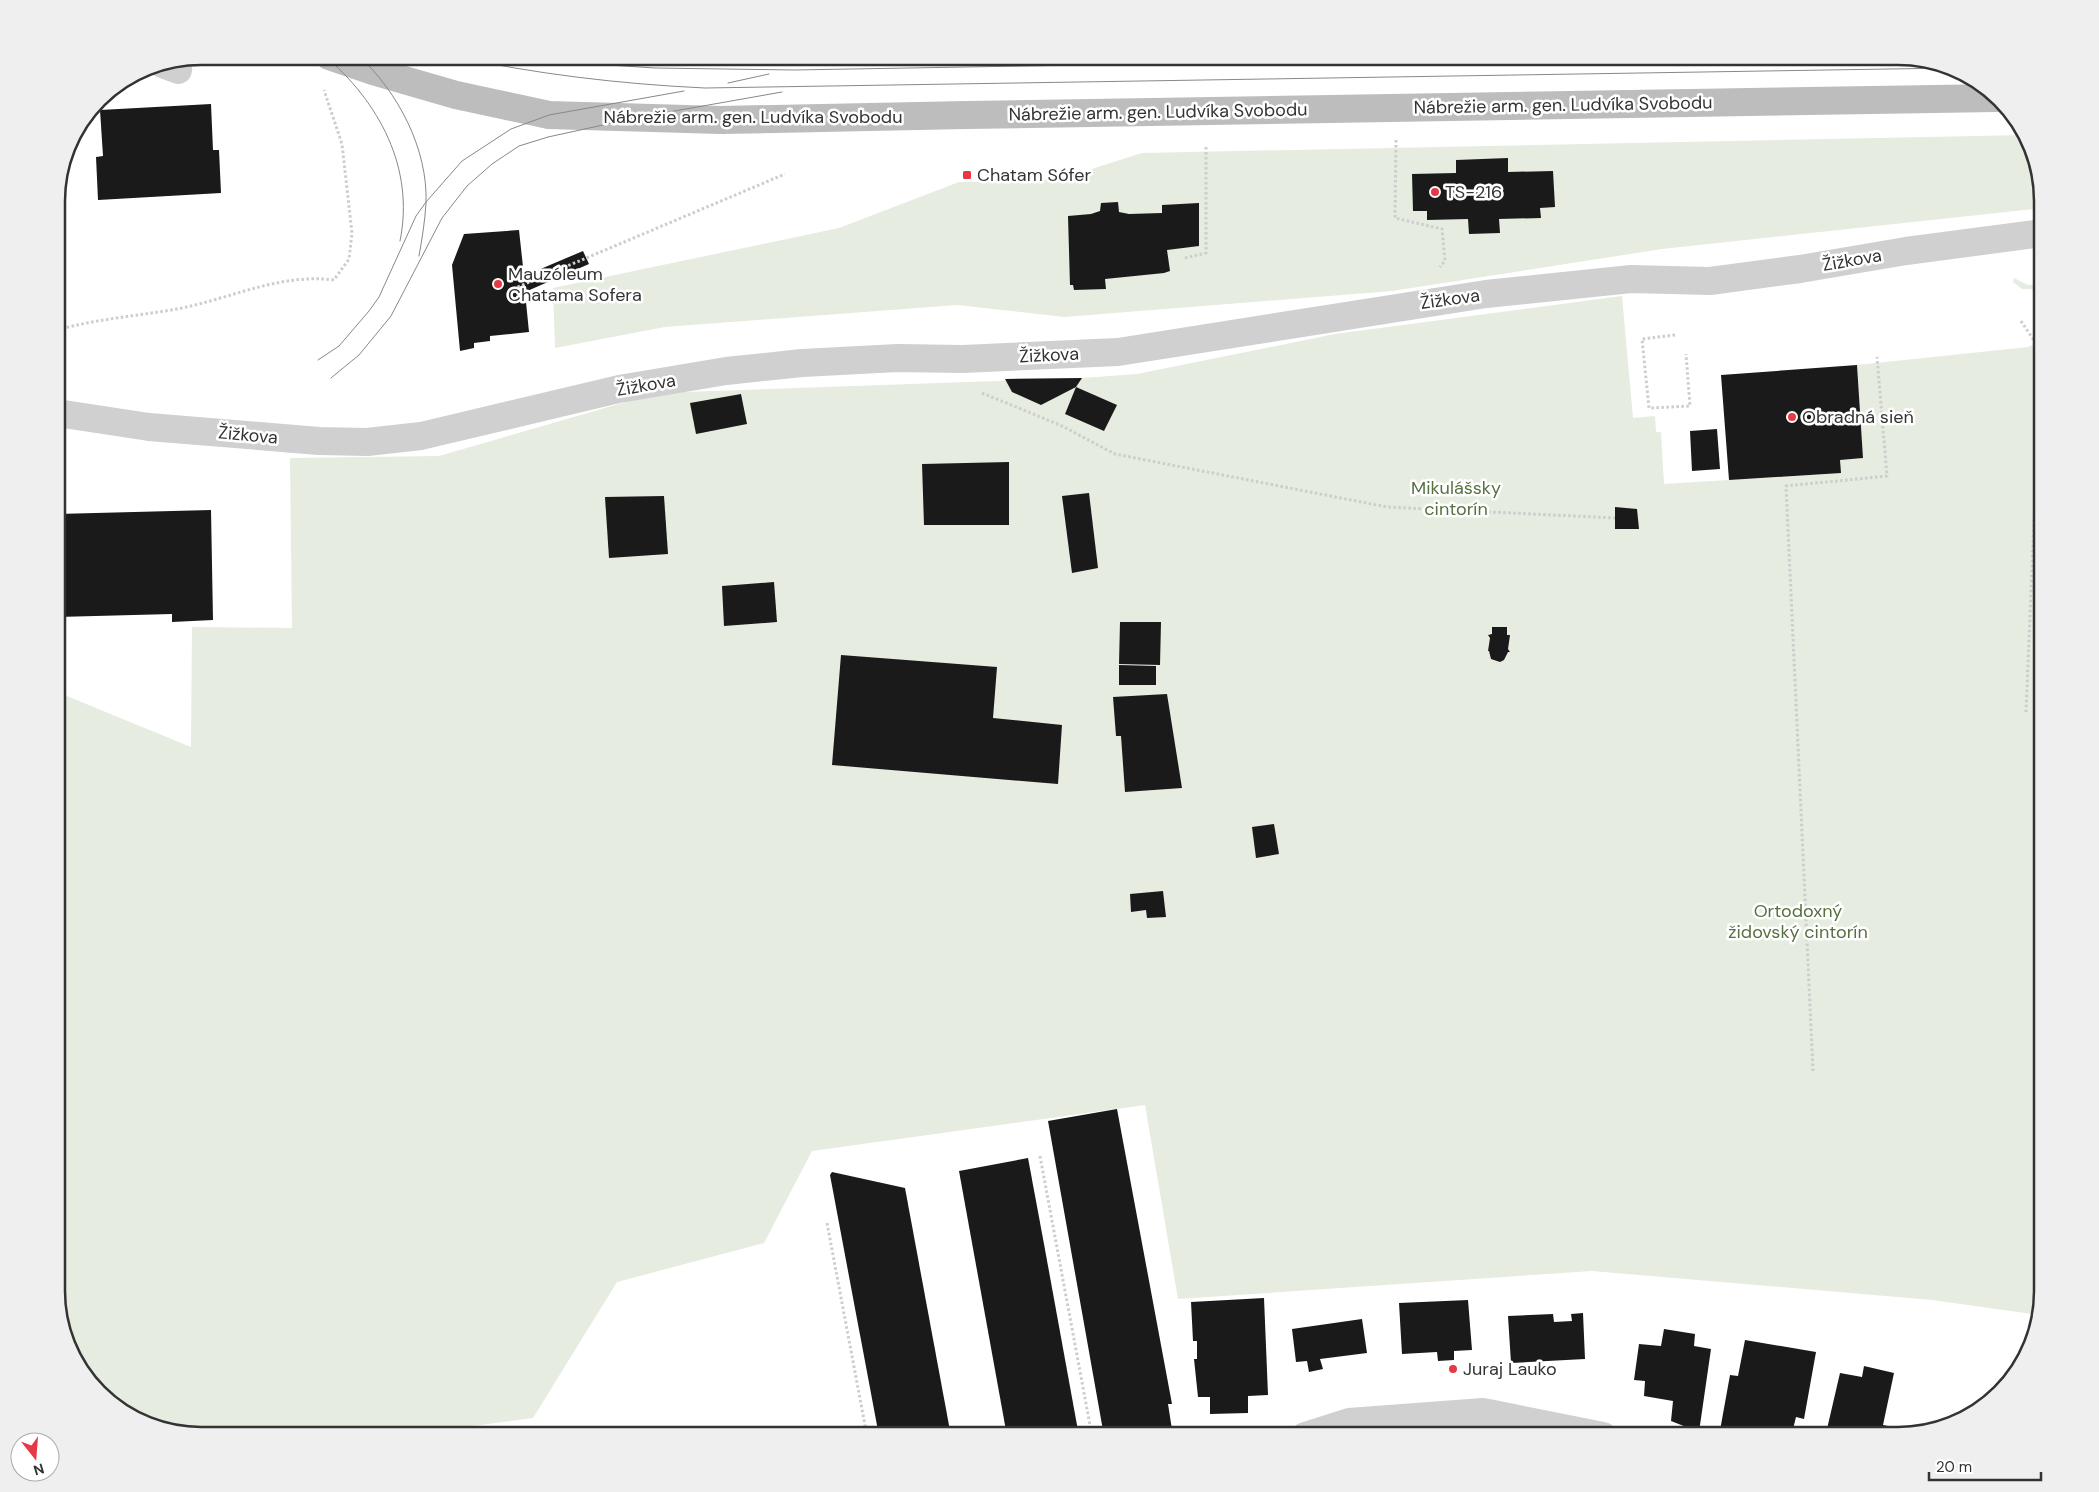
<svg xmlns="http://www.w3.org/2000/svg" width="2099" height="1492" font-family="'DM Sans',sans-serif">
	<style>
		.green { fill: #e6ecdf }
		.building { fill: #1a1a1a }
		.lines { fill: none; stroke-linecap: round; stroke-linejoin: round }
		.path { stroke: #cdcdcd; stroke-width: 3; stroke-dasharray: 2.5 2.5; stroke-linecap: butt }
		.street { stroke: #d0d0d0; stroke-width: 28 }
		.secondary { stroke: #bdbdbd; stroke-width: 28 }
		.tram { stroke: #888; stroke-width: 1 }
		.poi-dot { fill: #e63946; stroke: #fff; stroke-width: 2 }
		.labels { text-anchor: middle; stroke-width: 5; stroke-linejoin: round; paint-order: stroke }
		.street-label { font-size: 18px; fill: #333; stroke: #fff }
		.poi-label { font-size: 18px; fill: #333; stroke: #fff; text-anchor: start }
		.park-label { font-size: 18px; fill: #56703f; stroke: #fff }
		.rim { fill: none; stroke: #333; stroke-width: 2.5 }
	</style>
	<rect width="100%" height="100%" fill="#fff"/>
	<g class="green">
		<path d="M 2026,135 L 2043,201 L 2043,208 L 1662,249 L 1392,291 L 1064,317 L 957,305 L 665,327 L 555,348 L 553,288 L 839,228 L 959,182 L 1057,180 L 1142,153 Z"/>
		<path d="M 2014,278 L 2028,285 L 2043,285 L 2043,289 L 2022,289 L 2013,282 Z"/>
		<path d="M 1622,296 L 1633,418 L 1655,416 L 1656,432 L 1661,432 L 1664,484 L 1840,473 L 1840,460 L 1863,458 L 1857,365 L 2028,347 L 2043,341 L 2043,1291 L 2039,1315 L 1932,1300 L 1592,1271 L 1178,1299 L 1145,1105 L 812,1151 L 764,1243 L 617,1282 L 533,1418 L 397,1436 L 201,1436 L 155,1428 L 113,1406 L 76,1363 L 57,1300 L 57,692 L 191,747 L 192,627 L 292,628 L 290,458 L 439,456 L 657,393 L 1082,378 L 1137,374 L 1335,334 Z"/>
	</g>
	<g class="building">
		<path d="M 211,104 L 213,150 L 219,150 L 221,193 L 98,200 L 96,157 L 103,156 L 100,110 Z"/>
		<path d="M 1508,158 L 1508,172 L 1553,171 L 1555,207 L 1540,208 L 1541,218 L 1499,219 L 1500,233 L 1469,234 L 1468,219 L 1427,220 L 1427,211 L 1413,211 L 1412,174 L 1456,173 L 1456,160 Z"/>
		<path d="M 1118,202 L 1119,212 L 1129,214 L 1162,213 L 1162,205 L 1199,203 L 1199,246 L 1167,250 L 1170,271 L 1164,273 L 1105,279 L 1106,289 L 1074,290 L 1073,285 L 1070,285 L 1068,216 L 1091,214 L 1100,211 L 1101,203 Z"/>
		<path d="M 519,230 L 524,276 L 583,251 L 589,264 L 525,292 L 529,332 L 490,336 L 490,341 L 474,343 L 474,348 L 460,351 L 452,265 L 464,234 Z"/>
		<path d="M 1857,365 L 1863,458 L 1840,460 L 1841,473 L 1729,480 L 1721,375 Z"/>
		<path d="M 1082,378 L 1076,387 L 1041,405 L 1012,392 L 1005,379 Z"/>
		<path d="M 1076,387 L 1117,405 L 1104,431 L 1065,414 Z"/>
		<path d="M 741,394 L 747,424 L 696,434 L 690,403 Z"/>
		<path d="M 1717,429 L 1720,469 L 1692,471 L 1690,431 Z"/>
		<path d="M 1009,462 L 1009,525 L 924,525 L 922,464 Z"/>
		<path d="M 1089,493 L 1098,568 L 1072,573 L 1062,496 Z"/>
		<path d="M 664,496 L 668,554 L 609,558 L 605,497 Z"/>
		<path d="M 1615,507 L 1637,509 L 1639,529 L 1615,529 Z"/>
		<path d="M 211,510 L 213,620 L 172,622 L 172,614 L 57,617 L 57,514 Z"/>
		<path d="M 774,582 L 777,622 L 724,626 L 722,586 Z"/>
		<path d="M 1120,622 L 1161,622 L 1160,665 L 1119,664 Z"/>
		<path d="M 1492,627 L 1507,627 L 1507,635 L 1510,635 L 1508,649 L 1510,652 L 1508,652 L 1504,660 L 1500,662 L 1491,659 L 1489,651 L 1488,651 L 1490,638 L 1488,635 L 1492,634 Z"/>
		<path d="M 841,655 L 997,667 L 993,718 L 1062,725 L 1058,784 L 832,765 Z"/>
		<path d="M 1119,665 L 1156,666 L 1156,685 L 1119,685 Z"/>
		<path d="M 1167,694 L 1182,788 L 1125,792 L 1121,736 L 1116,736 L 1113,697 Z"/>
		<path d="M 1274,824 L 1279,854 L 1256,858 L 1252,827 Z"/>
		<path d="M 1163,891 L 1166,917 L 1147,918 L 1146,910 L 1131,912 L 1130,894 Z"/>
		<path d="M 1117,1109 L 1172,1404 L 1168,1404 L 1173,1436 L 1104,1436 L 1048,1121 Z"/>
		<path d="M 1028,1158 L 1044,1244 L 1079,1436 L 1007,1436 L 959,1171 Z"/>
		<path d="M 832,1172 L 905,1188 L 951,1436 L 879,1436 L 830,1175 Z"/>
		<path d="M 1264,1298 L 1268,1395 L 1248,1396 L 1248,1413 L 1210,1414 L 1210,1397 L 1198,1397 L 1194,1359 L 1197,1359 L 1197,1341 L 1193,1341 L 1191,1302 Z"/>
		<path d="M 1468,1300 L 1472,1350 L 1454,1351 L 1454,1360 L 1438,1361 L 1437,1352 L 1402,1354 L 1399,1303 Z"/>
		<path d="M 1583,1313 L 1585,1359 L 1511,1363 L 1508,1316 L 1553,1314 L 1554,1322 L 1572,1321 L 1571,1314 Z"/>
		<path d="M 1362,1319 L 1367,1353 L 1320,1359 L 1323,1369 L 1309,1372 L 1307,1361 L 1296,1362 L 1292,1329 Z"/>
		<path d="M 1664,1329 L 1695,1334 L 1694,1346 L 1711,1349 L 1699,1432 L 1671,1421 L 1673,1401 L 1644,1396 L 1645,1381 L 1634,1380 L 1639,1344 L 1661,1346 Z"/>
		<path d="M 1745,1340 L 1816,1352 L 1804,1419 L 1796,1417 L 1793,1429 L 1804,1431 L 1803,1436 L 1719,1436 L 1730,1375 L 1738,1376 Z"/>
		<path d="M 1864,1366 L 1894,1373 L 1883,1425 L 1893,1427 L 1891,1436 L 1816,1436 L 1817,1426 L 1827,1429 L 1840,1373 L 1862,1377 Z"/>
	</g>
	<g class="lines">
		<g class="path">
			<path d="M 1396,140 L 1395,218 L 1442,229 L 1445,261 L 1440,267"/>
			<path d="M 1185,258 L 1206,253 L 1206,145"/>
			<path d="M 513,289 L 785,174"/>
			<path d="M 2021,321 L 2041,351 L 2026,712"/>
			<path d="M 57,330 C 96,319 137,316 177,309 C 230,299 279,273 334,280 L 349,259 L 352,233 L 342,144 L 324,90"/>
			<path d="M 1675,335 L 1642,339 L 1649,408 L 1690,406 L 1686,354"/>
			<path d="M 982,393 L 1060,425 L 1115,454 L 1387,507 L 1615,518"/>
			<path d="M 1813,1071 L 1786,486 L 1887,476 L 1877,357"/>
			<path d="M 1040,1156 L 1092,1436"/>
			<path d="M 827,1223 L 867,1436"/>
		</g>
		<g class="street">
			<path d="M 162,64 L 178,70"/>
			<path d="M 57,413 L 149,427 L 319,441 L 367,442 L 421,436 L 619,389 L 726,371 L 802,363 L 898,358 L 963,359 L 1118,352 L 1486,294 L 1631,279 L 1710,281 L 1800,269 L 1906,251 L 2043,233"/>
			<path d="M 1305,1436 L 1349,1422 L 1483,1412 L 1603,1436"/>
		</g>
		<path class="secondary" d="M 329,56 L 373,71 L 456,95 L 549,115 L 721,120 L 966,115 L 1996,98"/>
		<g class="tram">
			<path d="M 325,56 C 379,102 415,168 400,241"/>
			<path d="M 359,56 C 398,92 428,149 426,203 C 425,221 422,239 419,256"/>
			<path d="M 452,56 C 536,74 619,84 705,88 L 1952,68"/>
			<path d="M 542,56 L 609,65 L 655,68 L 794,70 L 1600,56"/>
			<path d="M 728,83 L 769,74"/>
			<path d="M 318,360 L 339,346 L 369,311 L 379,297 L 416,216 L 426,202 L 462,161 L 511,129 L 549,115 L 684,91"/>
			<path d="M 331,378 L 359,355 L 391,316 L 442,218 L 467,186 L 492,164 L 519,146 L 548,137 L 635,118 L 782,92"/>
		</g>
	</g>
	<g class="poi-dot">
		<rect x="962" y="170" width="10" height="10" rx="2.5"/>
		<circle cx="1435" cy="192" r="5"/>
		<circle cx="498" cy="284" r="5"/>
		<circle cx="1792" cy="417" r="5"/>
		<circle cx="1453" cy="1369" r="5"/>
	</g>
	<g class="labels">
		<g class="street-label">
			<text transform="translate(1563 105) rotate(-1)" y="6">Nábrežie arm. gen. Ludvíka Svobodu</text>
			<text transform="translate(1158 112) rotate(-1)" y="6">Nábrežie arm. gen. Ludvíka Svobodu</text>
			<text x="753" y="123">Nábrežie arm. gen. Ludvíka Svobodu</text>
			<text transform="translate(1852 260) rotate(-10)" y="6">Žižkova</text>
			<text transform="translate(1450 299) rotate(-8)" y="6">Žižkova</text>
			<text transform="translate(1049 355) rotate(-3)" y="6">Žižkova</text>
			<text transform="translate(646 385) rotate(-10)" y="6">Žižkova</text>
			<text transform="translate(248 435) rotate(5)" y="6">Žižkova</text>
		</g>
		<g class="poi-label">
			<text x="977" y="181">Chatam Sófer</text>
			<text x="1445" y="198">TS-216</text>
			<text x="508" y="280">Mauzóleum<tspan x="508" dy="21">Chatama Sofera</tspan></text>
			<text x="1802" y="423">Obradná sieň</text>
			<text x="1463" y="1375">Juraj Lauko</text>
		</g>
		<g class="park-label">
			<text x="1456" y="494">Mikulášsky<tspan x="1456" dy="21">cintorín</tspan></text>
			<text x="1798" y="917">Ortodoxný<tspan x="1798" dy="21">židovský cintorín</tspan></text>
		</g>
	</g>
	<path d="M0 0H2099V1492H0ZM201 65H1898A136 136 0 0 1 2034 201V1291A136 136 0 0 1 1898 1427H201A136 136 0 0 1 65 1291V201A136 136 0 0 1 201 65Z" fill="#efefef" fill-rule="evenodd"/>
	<path class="rim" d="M201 65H1898A136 136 0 0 1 2034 201V1291A136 136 0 0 1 1898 1427H201A136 136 0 0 1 65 1291V201A136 136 0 0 1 201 65Z"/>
	<g transform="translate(35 1457) rotate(163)"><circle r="24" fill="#ffffff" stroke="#adadad"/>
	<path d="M0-4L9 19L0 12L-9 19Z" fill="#e63946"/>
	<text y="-8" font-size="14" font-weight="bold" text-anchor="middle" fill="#333333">N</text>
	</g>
	<path d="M1929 1472v8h112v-8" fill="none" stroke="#333333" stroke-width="2.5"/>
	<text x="1936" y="1472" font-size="15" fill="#333333" stroke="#ffffff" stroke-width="4" paint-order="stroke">20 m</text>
</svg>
